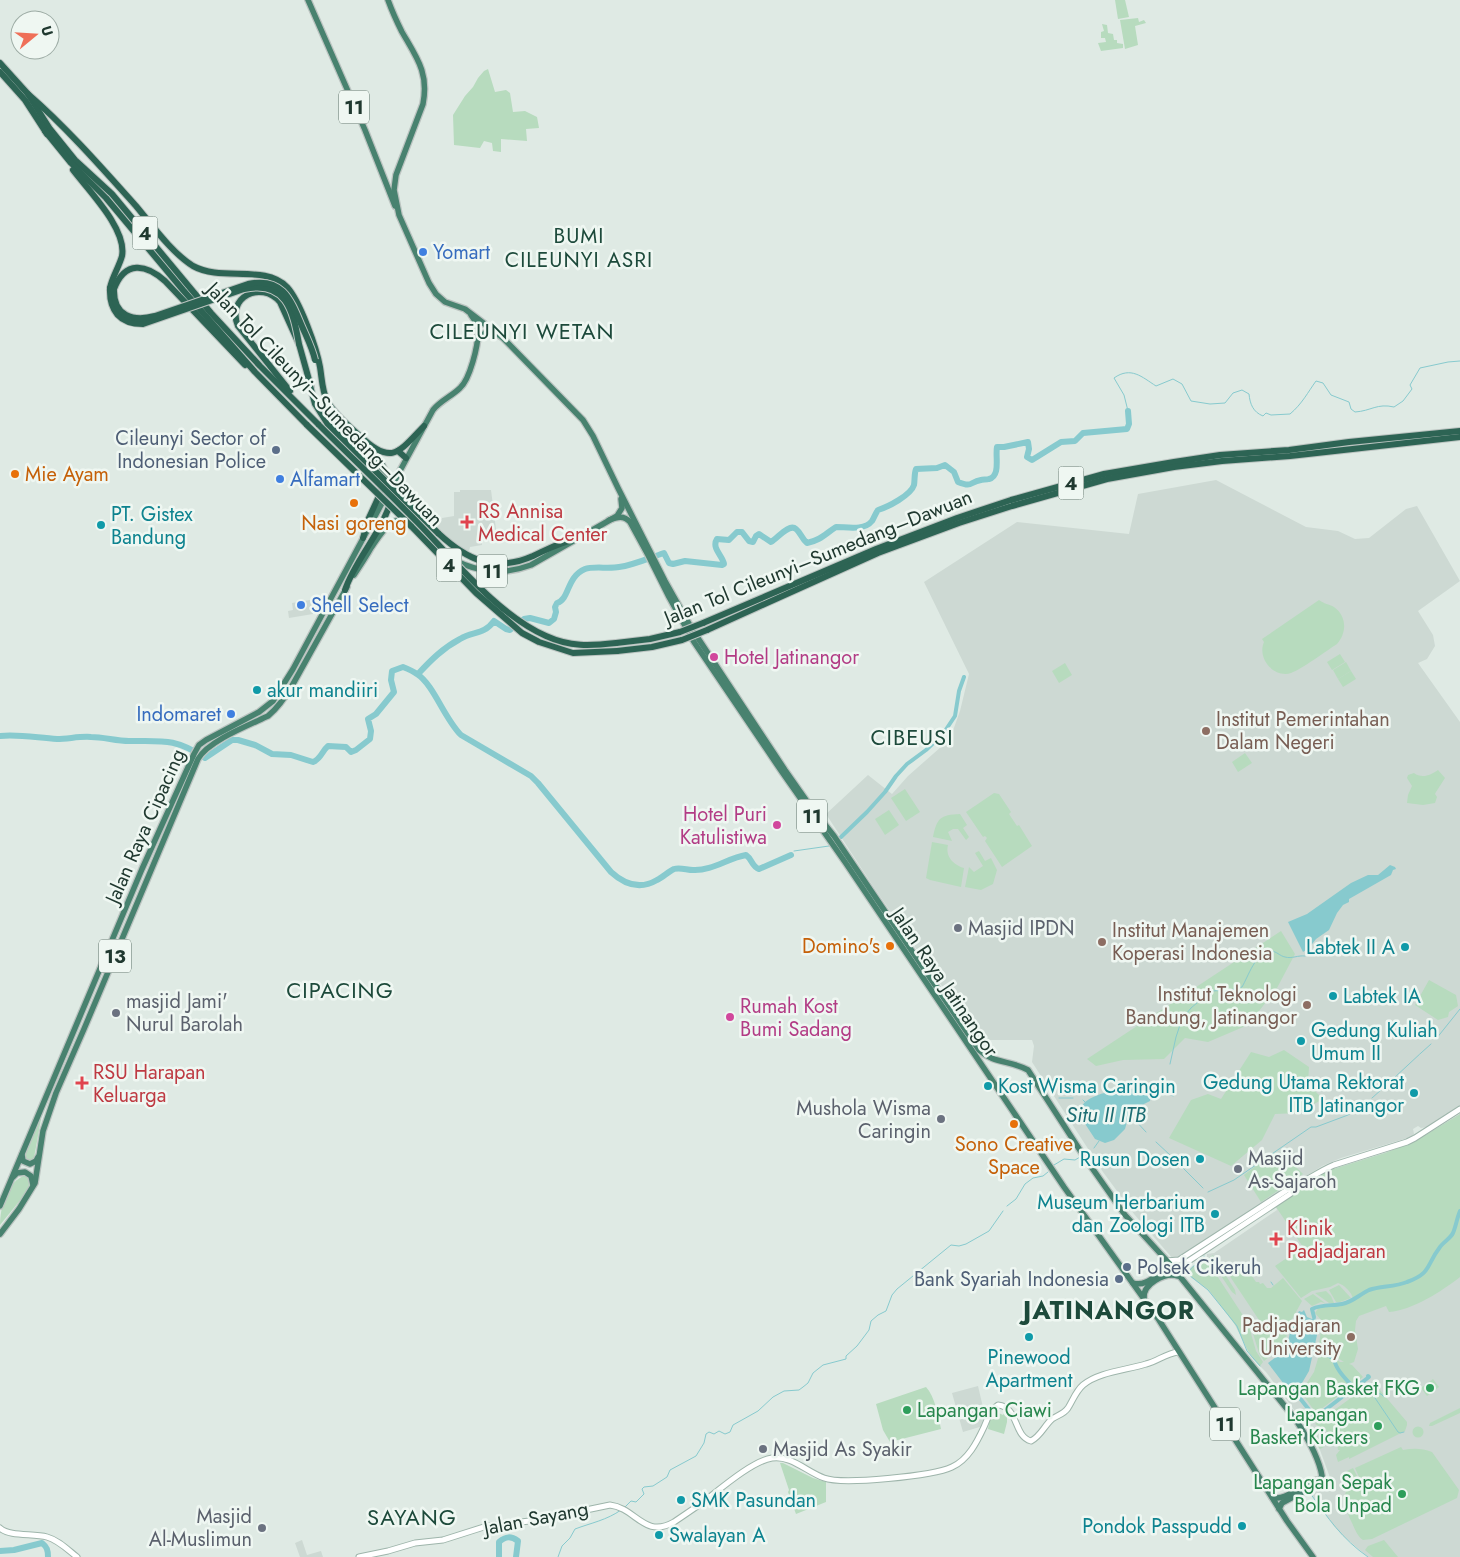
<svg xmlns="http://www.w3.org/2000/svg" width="1460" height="1557" font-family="Jost,sans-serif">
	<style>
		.built { fill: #cdd9d3 }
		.green { fill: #b7dbbe }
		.water { fill: #87cace }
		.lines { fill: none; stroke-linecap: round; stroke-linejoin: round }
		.stream { stroke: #87cace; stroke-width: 1 }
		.canal { stroke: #87cace; stroke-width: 4 }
		.river { stroke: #87cace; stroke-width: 6 }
		.secondary-casing { stroke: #9eb5ab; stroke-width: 7 }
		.trunk-casing { stroke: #bcc4c1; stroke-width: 8 }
		.motorway-casing { stroke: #bcc4c1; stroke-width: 8 }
		.secondary { stroke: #fff; stroke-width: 5 }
		.trunk { stroke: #48826f; stroke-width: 5.5 }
		.motorway { stroke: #2d6454; stroke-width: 6 }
		.motorway-bridge-casing { stroke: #bcc4c1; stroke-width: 8; stroke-linecap: butt }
		.motorway-bridge { stroke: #2d6454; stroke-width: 6 }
		.shop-dot { fill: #3f7fe0; stroke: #eff7f2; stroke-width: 2 }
		.service-dot { fill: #5c6f8a; stroke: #eff7f2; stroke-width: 2 }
		.food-dot { fill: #e8710a; stroke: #eff7f2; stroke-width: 2 }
		.health-dot { fill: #e0444e; stroke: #eff7f2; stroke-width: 2 }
		.culture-dot { fill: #0f9aa8; stroke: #eff7f2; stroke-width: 2 }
		.hotel-dot { fill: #d1479c; stroke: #eff7f2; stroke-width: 2 }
		.education-dot { fill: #8d6e63; stroke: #eff7f2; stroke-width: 2 }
		.worship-dot { fill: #6b7280; stroke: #eff7f2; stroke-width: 2 }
		.leisure-dot { fill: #2e9e5b; stroke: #eff7f2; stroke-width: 2 }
		.labels { text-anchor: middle; stroke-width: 5; stroke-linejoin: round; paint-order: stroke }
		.shield { fill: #eff7f2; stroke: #5e726a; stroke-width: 1 }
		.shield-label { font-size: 19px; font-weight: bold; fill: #203930 }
		.shop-label { font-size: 20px; fill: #366cbe; stroke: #eff7f2; text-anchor: start }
		.street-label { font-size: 20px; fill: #203930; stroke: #eff7f2 }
		.service-label { font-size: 20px; fill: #4e5e75; stroke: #eff7f2; text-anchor: end }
		.food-label { font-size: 20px; fill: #c56008; stroke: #eff7f2 }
		.health-label { font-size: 20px; fill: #be3a42; stroke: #eff7f2; text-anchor: start }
		.culture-label { font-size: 20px; fill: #0d838f; stroke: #eff7f2; text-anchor: start }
		.hotel-label { font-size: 20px; fill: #b23c85; stroke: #eff7f2; text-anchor: start }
		.education-label { font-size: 20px; fill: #785e54; stroke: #eff7f2; text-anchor: start }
		.worship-label { font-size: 20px; fill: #5b616d; stroke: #eff7f2; text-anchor: start }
		.leisure-label { font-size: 20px; fill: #27864d; stroke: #eff7f2; text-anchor: end }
		.neighbourhood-label { font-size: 21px; letter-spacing: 1px; fill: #1d4a3b; stroke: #eff7f2 }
		.water-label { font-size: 21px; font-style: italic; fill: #1c6d73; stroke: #eff7f2 }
		.quarter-label { font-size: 22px; letter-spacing: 1px; fill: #1d4a3b; stroke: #eff7f2 }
		.district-label { font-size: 25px; font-weight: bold; letter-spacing: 1px; fill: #1d4a3b; stroke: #eff7f2 }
	</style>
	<rect width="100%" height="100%" fill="#dfeae4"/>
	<g class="built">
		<path d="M 1216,480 L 1306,527 L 1338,531 L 1355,539 L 1369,538 L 1406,509 L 1417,506 L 1460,581 L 1418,611 L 1433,635 L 1435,646 L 1427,659 L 1418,663 L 1460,722 L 1460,1105 L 1427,1127 L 1421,1128 L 1418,1126 L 1413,1129 L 1414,1134 L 1411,1137 L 1341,1158 L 1322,1166 L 1216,1234 L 1174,1260 L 1134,1214 L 1103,1172 L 1032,1062 L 1034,1046 L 1032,1040 L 979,1040 L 873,886 L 826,814 L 868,775 L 892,794 L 908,776 L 950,739 L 960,711 L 969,674 L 924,582 L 1017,522 L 1129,534 L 1138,494 Z"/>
		<path d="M 460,490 L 491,490 L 497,537 L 482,540 L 482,545 L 470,547 L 469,551 L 455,546 L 435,527 L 442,518 L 454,516 L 454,492 L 460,492 Z"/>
		<path d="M 322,598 L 313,614 L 289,618 L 288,611 L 293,610 L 292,603 Z"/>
		<path d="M 1460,1114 L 1460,1557 L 1368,1557 L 1342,1535 L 1333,1525 L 1311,1494 L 1332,1483 L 1320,1450 L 1306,1426 L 1266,1372 L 1251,1357 L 1233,1321 L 1208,1290 L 1193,1279 L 1188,1274 L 1191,1268 L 1207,1258 L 1207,1254 L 1214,1253 L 1271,1214 L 1277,1210 L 1276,1207 L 1327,1171 L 1385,1153 L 1416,1141 Z"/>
		<path d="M 978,1386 L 986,1420 L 983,1426 L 963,1432 L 952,1393 Z"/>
		<path d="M 302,1540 L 307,1555 L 321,1551 L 323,1557 L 300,1557 L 295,1543 Z"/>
	</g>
	<g class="green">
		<path d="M 1115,0 L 1125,0 L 1129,17 L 1118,19 Z"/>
		<path d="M 1138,18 L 1139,22 L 1144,20 L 1146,23 L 1135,26 L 1138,45 L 1125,49 L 1120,20 Z"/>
		<path d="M 1102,24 L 1107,25 L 1108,33 L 1113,34 L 1114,40 L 1117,40 L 1117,43 L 1123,44 L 1123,48 L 1101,51 L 1098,43 L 1106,42 L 1105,38 L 1101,38 L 1101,32 L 1104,31 Z"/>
		<path d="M 488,69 L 495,92 L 506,90 L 510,93 L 513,112 L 525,111 L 537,117 L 539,128 L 526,129 L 527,141 L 501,139 L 501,152 L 493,151 L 492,143 L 484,141 L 480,148 L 454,145 L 453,115 L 465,96 L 473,87 L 478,78 L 484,71 Z"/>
		<path d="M 1319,600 C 1324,604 1329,604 1334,607 C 1347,616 1347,633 1337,644 C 1326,651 1302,669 1291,673 C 1282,676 1272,671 1267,664 C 1262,657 1261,649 1264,642 L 1262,639 Z"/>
		<path d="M 1340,654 L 1345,662 L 1332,670 L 1327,662 Z"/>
		<path d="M 1346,662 L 1351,671 L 1338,679 L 1333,670 Z"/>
		<path d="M 1065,663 L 1072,675 L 1059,683 L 1052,671 Z"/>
		<path d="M 1351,671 L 1356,679 L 1343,687 L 1338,679 Z"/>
		<path d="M 1245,753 L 1252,763 L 1238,772 L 1232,762 Z"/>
		<path d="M 1438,770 L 1445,778 L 1436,792 L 1435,794 L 1437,797 L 1435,803 L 1423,805 L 1407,803 L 1408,795 L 1412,786 L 1407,778 L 1408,775 L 1414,773 C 1422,779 1431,775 1438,770 Z"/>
		<path d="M 905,789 L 920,812 L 906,821 L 891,798 Z"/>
		<path d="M 994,793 L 999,794 L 1011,812 L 1009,814 L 1017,826 L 1019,825 L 1032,846 L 1002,867 L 985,841 L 987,838 L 985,836 L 983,837 L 966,812 Z"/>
		<path d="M 889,810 L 899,825 L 885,835 L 875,819 Z"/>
		<path d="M 960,814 L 967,825 L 963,828 L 969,837 L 966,840 L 958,829 L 953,829 L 948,832 L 952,841 L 933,837 C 937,818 940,815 960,814 Z"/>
		<path d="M 932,842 L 948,845 C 945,857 954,865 964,868 L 961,887 L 930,880 L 926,878 Z"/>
		<path d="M 979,851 L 985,861 L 991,858 L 997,870 L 993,884 L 981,890 L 965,887 L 969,867 L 974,872 L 983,866 L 975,853 Z"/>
		<path d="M 1281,931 L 1295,954 L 1277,988 L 1248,1025 L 1208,1042 L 1185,1038 L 1164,1059 L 1123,1060 L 1096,1066 L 1087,1059 Z"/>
		<path d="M 1429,980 L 1456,995 L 1458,1006 L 1449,1012 L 1448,1017 L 1438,1020 L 1415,1005 Z"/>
		<path d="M 1284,1050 L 1309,1067 L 1308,1084 L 1323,1099 L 1298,1113 L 1275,1114 L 1262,1140 L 1231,1166 L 1169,1138 L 1191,1100 L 1208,1094 L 1221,1099 L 1251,1052 L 1269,1057 Z"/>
		<path d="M 1460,1114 L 1460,1277 C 1442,1291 1413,1310 1389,1312 L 1386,1306 L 1359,1316 L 1356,1321 L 1355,1330 L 1358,1349 L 1354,1362 L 1349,1364 L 1352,1365 L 1363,1377 L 1316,1413 L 1301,1392 L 1314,1372 L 1319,1355 L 1327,1352 L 1340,1362 L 1344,1362 L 1319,1346 L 1322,1321 L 1315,1313 L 1319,1307 L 1342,1304 L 1353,1299 C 1352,1292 1344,1285 1338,1283 L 1330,1287 L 1312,1291 L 1301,1298 L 1275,1266 L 1303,1247 L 1276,1207 L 1327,1171 L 1385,1153 L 1416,1141 Z"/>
		<path d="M 40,1118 L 41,1119 L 34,1158 L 32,1161 L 29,1161 L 26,1158 L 26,1153 Z"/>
		<path d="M 1271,1154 L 1296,1167 L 1303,1174 L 1261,1202 L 1244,1175 Z"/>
		<path d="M 26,1175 L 29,1176 L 31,1187 L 0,1225 C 0,1207 7,1181 26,1175 Z"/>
		<path d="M 1213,1255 L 1235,1290 L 1236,1295 L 1232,1292 L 1209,1258 Z"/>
		<path d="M 1206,1259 L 1248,1323 L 1256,1351 L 1263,1362 L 1260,1366 L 1248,1351 L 1236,1326 L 1209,1290 L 1189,1275 C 1188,1267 1199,1262 1206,1259 Z"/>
		<path d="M 1221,1263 L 1249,1272 L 1256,1282 L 1259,1282 L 1260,1284 L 1263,1283 L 1267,1288 L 1271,1288 L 1283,1278 L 1302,1301 L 1290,1323 L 1284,1345 L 1264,1361 L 1259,1353 L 1250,1324 L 1259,1320 Z"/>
		<path d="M 1339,1285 L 1351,1298 L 1340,1302 L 1336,1302 L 1329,1290 Z"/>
		<path d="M 1326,1291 L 1331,1296 L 1334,1303 L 1329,1303 L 1315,1293 Z"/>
		<path d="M 1313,1294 L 1325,1303 L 1321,1302 L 1312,1306 L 1304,1299 Z"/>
		<path d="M 1433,1379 L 1439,1387 L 1427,1396 L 1421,1388 Z"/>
		<path d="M 1373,1382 L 1407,1422 L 1407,1425 L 1405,1431 L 1349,1459 L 1349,1457 L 1338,1462 L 1336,1455 L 1340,1450 L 1338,1450 L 1337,1443 L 1324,1429 L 1315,1424 Z"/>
		<path d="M 926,1387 C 935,1397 938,1415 941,1429 L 890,1442 L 883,1430 L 876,1404 Z"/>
		<path d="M 1460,1408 L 1460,1413 L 1432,1426 L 1429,1426 L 1430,1423 Z"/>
		<path d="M 994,1411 L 1003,1415 L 1005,1412 L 1007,1413 L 1007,1422 L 1004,1434 L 988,1429 L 989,1423 L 988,1422 Z"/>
		<path d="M 1308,1424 L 1310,1424 L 1324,1447 L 1320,1449 L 1306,1426 Z"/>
		<circle cx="1418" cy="1432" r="5.5"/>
		<path d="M 1401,1447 L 1403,1450 C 1413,1448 1422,1448 1432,1452 L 1459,1490 L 1457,1498 L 1372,1539 L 1363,1540 C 1357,1536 1355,1529 1352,1523 C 1343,1504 1339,1491 1359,1477 L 1355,1468 Z"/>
		<path d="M 780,1463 L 783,1463 L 813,1478 L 826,1482 L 826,1502 L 796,1514 L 788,1492 L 789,1490 Z"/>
		<path d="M 1353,1468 L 1357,1476 L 1350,1481 L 1345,1472 Z"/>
		<path d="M 1384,1540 L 1398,1557 L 1373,1557 L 1365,1550 L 1368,1546 Z"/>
	</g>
	<g class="water">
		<path d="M 1390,865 L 1395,867 L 1396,869 L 1393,870 L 1391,875 L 1349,899 L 1349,902 L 1343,905 L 1337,913 L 1329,930 L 1316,939 L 1309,948 L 1303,952 L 1288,922 L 1307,914 L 1351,883 L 1368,875 L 1378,875 Z"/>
		<path d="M 1131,1089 L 1149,1092 L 1151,1097 L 1150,1101 L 1138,1107 L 1129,1115 L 1125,1129 L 1114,1140 L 1105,1143 L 1095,1139 L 1078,1113 C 1080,1109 1082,1105 1085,1102 C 1098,1092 1116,1090 1131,1089 Z"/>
		<path d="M 1304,1310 L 1307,1317 L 1312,1319 L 1314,1317 L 1317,1320 L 1317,1335 L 1309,1371 L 1295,1395 L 1293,1396 L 1268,1363 L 1280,1354 L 1287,1346 L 1291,1328 L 1299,1311 L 1302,1312 Z"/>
	</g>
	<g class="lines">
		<g class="stream">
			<path d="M 1128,411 L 1124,395 L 1114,378 C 1131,366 1142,377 1156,386 L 1173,379 L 1182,384 L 1191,401 L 1210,404 L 1225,403 L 1233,393 L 1242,390 L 1249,394 C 1250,404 1253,412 1263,416 L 1266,413 L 1271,415 L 1290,414 C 1302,404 1308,392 1316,381 L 1323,383 L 1331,395 L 1349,402 L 1351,409 L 1355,412 C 1371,411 1377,403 1394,407 L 1403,401 L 1412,389 L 1410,385 L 1420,368 L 1448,362 L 1460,361"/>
			<path d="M 794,851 L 829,846"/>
			<path d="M 1436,1039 L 1460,1009"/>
			<path d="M 1170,1064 L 1176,1037 L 1182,1019 L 1191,1008 L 1211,991 L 1230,990 L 1242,987 C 1248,977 1256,951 1271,951 C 1276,951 1280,956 1285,957 C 1292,959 1298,955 1305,956"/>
			<path d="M 1385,1086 C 1401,1072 1415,1058 1431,1044"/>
			<path d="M 1159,1088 L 1173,1096"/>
			<path d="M 1148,1095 L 1159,1088 L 1165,1079"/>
			<path d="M 1059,1098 L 1073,1098"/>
			<path d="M 1372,1098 L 1381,1090"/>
			<path d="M 1083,1100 L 1085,1102"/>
			<path d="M 1128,1117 L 1134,1119 L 1146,1132"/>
			<path d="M 1156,1142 L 1170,1155"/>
			<path d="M 1094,1148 L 1099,1141"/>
			<path d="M 1175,1160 L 1203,1188"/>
			<path d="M 1054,1165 L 1064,1159 L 1075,1160 L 1080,1157"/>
			<path d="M 1208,1192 L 1234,1180 L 1311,1127 L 1316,1127 L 1348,1115 L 1368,1101"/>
			<path d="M 1007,1206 L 1016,1199 L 1025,1184 L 1033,1178 L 1043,1176 L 1048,1172"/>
			<path d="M 1204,1256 L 1204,1259 C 1198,1264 1188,1267 1189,1275 L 1208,1290 L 1237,1326 L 1247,1351 L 1260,1366"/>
			<path d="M 1271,1282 L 1273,1285"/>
			<path d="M 1354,1388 L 1371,1392 L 1398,1432 L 1400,1433 L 1404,1432"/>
			<path d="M 1371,1392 L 1381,1394 L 1384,1397"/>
			<path d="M 1310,1493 C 1328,1518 1342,1539 1368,1557"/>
			<path d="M 624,1508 L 631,1501 L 636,1502 L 644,1494 L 642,1489 L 644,1487 L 653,1486 L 667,1477 L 670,1470 L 696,1456 L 704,1443 L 706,1434 L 709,1432 L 714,1434 L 719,1431 L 725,1434 L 730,1432 L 733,1425 L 758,1411 L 773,1397 L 784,1391 L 799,1390 L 803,1387 L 808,1383 L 813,1373 L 823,1365 L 846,1359 L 846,1356 L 857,1346 L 869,1330 L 871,1321 L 878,1315 L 886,1311 L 892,1295 L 897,1289 L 951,1245 L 959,1246 L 966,1244 L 989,1231 L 1003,1211"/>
			<path d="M 558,1557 L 562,1546 L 570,1538 L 575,1529 C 591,1523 607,1520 621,1510"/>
		</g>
		<g class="canal">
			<path d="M 841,837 L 867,812 L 885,792 L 896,776 L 907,764 L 926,750 L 943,734 L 955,716 L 959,691 L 964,677"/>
			<path d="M 1314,1317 L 1312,1309 C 1322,1304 1332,1306 1342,1304 C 1353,1302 1360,1294 1369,1290 C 1381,1286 1395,1287 1407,1282 C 1432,1273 1426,1265 1440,1247 C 1443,1242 1450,1239 1453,1233 C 1456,1226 1457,1218 1460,1211"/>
			<path d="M 1314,1346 L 1334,1359 C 1336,1370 1346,1379 1354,1388"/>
			<path d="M 1295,1395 L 1299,1397 L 1314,1416 L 1318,1415"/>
			<path d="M 1344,1396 L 1369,1377 L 1368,1376"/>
			<path d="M 1320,1414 L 1342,1397"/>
		</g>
		<g class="river">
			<path d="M 418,674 C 431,660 443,648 460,639 C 473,631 484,635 494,621 L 506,629 L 510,630 L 524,619 L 530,618 L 549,623 L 554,619 L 556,612 L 555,607 L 557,603 C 570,599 566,577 585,569 C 592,566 610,569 619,567 C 634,565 649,558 664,553 L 669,563 L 673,564 L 685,561 L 722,565 L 724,564 C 723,556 711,548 717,539 L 729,540 L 737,532 L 742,532 L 749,541 L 753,542 L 756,536 L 759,534 L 771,542 C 778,538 789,523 796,529 C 801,533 801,538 807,543 C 821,540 825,534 836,527 C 847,527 864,531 872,521 C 874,518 875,514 878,510 C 888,507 911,495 914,485 C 915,479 914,474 916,469 L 937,468 L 945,465 L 954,472 L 958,482 C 973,488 969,482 981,480 C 983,479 986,480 989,479 C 1001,476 995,456 997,447 L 1004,447 L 1028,442 L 1029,449 L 1027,457 L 1032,460 L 1061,442 L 1075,441 L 1083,433 L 1127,429 L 1129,424 L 1128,411"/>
			<path d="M 0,736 C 19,734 38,738 57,739 C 68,739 80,736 91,737 C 104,737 116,741 129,741 C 162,741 176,738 205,758 L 232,740 L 238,740 L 255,745 L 272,754 L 291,755 L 313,762 C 321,759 322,751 328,746 L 346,747 L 351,752 L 356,750 L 370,739 L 371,731 L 368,719 L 376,714 L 394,692 L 391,680 L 392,671 L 403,667 C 408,669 413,671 417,674 C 434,685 444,718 461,735 L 531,776 L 538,783 L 611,872 C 624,884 640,890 657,880 C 663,877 668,872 674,869 C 680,867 687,870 693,870 C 712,871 728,858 746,855 C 752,859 752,867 759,869 L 791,855"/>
			<path d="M 0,1551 L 14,1550 L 42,1543 C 47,1547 48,1550 48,1557"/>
			<path d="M 499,1557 L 499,1542 C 506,1536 511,1536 518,1541 L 516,1557"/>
		</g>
		<defs>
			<g id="secondary">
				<path d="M 1166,1261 L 1179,1260 L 1287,1190 C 1304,1183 1317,1172 1334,1165 L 1407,1142 L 1415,1138 L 1460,1109"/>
				<path d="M 1179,1276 L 1184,1264 L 1290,1194 L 1294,1189"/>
				<path d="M 0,1528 C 10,1537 33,1533 47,1537 C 58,1540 67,1549 77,1557"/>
				<path d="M 359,1557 L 388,1551 L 415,1543 L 443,1540 L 487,1526 L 538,1520 L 610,1505 C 636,1508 644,1539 674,1522 C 683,1516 693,1509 702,1503 C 719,1490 752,1461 772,1458 C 791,1455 807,1472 824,1478 C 843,1485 933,1476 952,1467 C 968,1460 977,1442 984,1427 C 988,1418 990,1410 998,1405 C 1019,1407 1013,1436 1031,1441 C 1041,1436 1044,1426 1052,1419 C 1058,1415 1064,1414 1068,1408 C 1073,1400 1076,1391 1083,1385 C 1098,1372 1127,1370 1146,1364 C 1158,1361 1165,1354 1178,1352"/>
			</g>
			<g id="trunk">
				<path d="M 308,0 L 365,130 L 395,206"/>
				<path d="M 388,0 C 392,11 397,22 402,32 C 417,58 429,73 423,104 L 396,175 L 394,190 L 399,215 L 429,283 L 436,294 L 445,302 L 465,309 L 503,338 L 583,420 L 593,436 L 618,488 L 665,581 L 692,629 L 785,770 L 811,807 L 834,836 L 979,1050 C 994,1064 1010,1060 1028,1070 L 1085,1158 L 1125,1215 L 1169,1263 L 1296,1420 C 1307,1437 1319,1457 1322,1476 L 1317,1484 L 1282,1503 L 1279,1509"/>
				<path d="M 479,339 L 486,332 L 496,332"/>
				<path d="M 395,480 L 433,410 C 440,401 452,396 460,388 C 470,379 478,346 478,333 C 478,326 475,320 471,315"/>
				<path d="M 609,520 C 617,517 624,515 630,522 L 648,555 L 669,597 L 694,642 L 782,772 L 845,862 L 1064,1187 L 1159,1320 L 1287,1521 L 1313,1557"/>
				<path d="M 413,523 L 438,549"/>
				<path d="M 454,560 C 480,573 504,575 531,565 L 617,516 L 622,508 L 621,499"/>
				<path d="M 354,575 C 360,566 366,557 371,548 C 382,532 393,510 416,525"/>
				<path d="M 22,1155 L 23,1161 L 30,1164 L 36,1161 L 38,1157"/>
				<path d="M 13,1177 L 17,1173 L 25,1172 L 31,1176 L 33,1185"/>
				<path d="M 0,1206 L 142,869 L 194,754 L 199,745 L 206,740 L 259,712 L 273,701 L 293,669 L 396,477"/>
				<path d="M 0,1234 L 19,1209 L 35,1183 L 43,1131 L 56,1093 L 84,1029 L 198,759 C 208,741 249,725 268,716 C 279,707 286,696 293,684 L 347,587"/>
				<path d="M 1133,1283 C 1145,1287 1155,1276 1165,1270 L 1166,1261"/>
				<path d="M 1144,1299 C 1142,1284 1165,1272 1178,1276"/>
				<path d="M 1272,1497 C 1287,1503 1303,1480 1319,1480"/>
			</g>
			<g id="motorway">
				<path d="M 0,63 L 28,94 L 50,129 L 75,160 L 112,194 L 211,313 L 260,366 L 319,425"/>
				<path d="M 0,72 L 25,100 L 47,134"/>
				<path d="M 28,94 C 66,127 102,168 136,206 C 152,225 172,253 193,266 C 222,282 264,264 287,287 C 300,301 317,349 320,367 C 322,379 322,390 327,401 C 335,415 349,426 361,437 C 392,466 399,452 424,426"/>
				<path d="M 45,131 L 71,163 L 106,198 L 183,290 L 255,372 L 307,425"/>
				<path d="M 73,170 C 89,191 127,229 122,256 C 119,267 112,277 110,288"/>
				<path d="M 114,289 C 125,260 146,264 165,281 L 245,365"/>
				<path d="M 290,391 L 238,326 C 226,297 261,280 280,302 L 299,344 L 311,387"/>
				<path d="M 322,409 L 329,420 L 375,463 L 381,474 L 382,485 L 380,494 L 368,520 L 363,538"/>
				<path d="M 365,446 L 381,463 L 388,476"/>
				<path d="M 398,451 L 406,458"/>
				<path d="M 438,533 C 467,560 494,573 533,556 C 548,549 560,542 577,539"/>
				<path d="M 345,590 C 355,560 380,535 390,504"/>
				<path d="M 703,623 L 876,549 L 957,518 L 1011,500 L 1104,474 L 1174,462 L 1220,455 L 1289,450 L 1349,442 L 1460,431"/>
				<path d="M 707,630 L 878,553 L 959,523 L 1012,506 L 1107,479 L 1174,467 L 1222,461 L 1290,456 L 1460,437"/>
				<path d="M 616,643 L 650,639 L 680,632"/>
				<path d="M 617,651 L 652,647 L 682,640"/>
			</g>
		</defs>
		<use href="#secondary" class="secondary-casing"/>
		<use href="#trunk" class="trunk-casing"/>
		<use href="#motorway" class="motorway-casing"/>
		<use href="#secondary" class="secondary"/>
		<use href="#trunk" class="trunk"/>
		<use href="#motorway" class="motorway"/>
		<defs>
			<g id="motorway-bridge">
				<path d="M 110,288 C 109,311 120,324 143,324 L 244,289 C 286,280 293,310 299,344"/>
				<path d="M 114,289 C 113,316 133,322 155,316 L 248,284 C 281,277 290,297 301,324 C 306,336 312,347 315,360"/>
				<path d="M 309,382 L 315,404 L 327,423 L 438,533"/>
				<path d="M 307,425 L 412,527 L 476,593 L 522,633 L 539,642 L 573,653 L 617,651"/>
				<path d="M 319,425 C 352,458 386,490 419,524 C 455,561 498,615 546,636 C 570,647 590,646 616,643"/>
				<path d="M 680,632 L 703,623"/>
				<path d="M 682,640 L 707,630"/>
			</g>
		</defs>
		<use href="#motorway-bridge" class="motorway-bridge-casing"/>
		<use href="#motorway-bridge" class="motorway-bridge"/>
	</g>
	<g class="shop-dot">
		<circle cx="423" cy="252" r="5"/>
		<circle cx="280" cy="479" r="5"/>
		<circle cx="301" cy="605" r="5"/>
		<circle cx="231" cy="714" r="5"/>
	</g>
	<g class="service-dot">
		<circle cx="276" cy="450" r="5"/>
		<circle cx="1127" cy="1267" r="5"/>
		<circle cx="1119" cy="1279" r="5"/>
	</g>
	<g class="food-dot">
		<circle cx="15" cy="474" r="5"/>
		<circle cx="354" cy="503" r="5"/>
		<circle cx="890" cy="946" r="5"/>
		<circle cx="1014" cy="1124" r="5"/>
	</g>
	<g class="health-dot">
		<path d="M464.5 514.5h5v5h5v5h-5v5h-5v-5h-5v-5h5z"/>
		<path d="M79.5 1075.5h5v5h5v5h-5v5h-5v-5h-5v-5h5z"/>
		<path d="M1273.5 1231.5h5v5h5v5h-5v5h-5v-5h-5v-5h5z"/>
	</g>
	<g class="culture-dot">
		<circle cx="101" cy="525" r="5"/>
		<circle cx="257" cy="690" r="5"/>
		<circle cx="1405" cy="947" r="5"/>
		<circle cx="1333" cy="996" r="5"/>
		<circle cx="1301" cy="1041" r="5"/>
		<circle cx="988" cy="1086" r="5"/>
		<circle cx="1414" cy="1093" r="5"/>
		<circle cx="1200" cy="1159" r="5"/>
		<circle cx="1215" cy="1214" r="5"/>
		<circle cx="1029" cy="1337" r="5"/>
		<circle cx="681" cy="1500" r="5"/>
		<circle cx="1242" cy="1526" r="5"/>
		<circle cx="659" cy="1535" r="5"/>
	</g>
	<g class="hotel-dot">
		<circle cx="714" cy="657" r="5"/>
		<circle cx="777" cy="825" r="5"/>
		<circle cx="730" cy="1017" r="5"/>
	</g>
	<g class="education-dot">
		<circle cx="1206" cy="731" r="5"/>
		<circle cx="1102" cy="942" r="5"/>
		<circle cx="1307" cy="1005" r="5"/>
		<circle cx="1351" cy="1337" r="5"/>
	</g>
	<g class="worship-dot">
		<circle cx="958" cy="928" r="5"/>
		<circle cx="116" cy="1013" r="5"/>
		<circle cx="941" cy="1119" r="5"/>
		<circle cx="1238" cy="1169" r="5"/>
		<circle cx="763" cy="1449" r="5"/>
		<circle cx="262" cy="1528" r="5"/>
	</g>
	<g class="leisure-dot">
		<circle cx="1430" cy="1388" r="5"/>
		<circle cx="907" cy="1410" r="5"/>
		<circle cx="1378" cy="1426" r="5"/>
		<circle cx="1402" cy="1494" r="5"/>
	</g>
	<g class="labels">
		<g class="shield">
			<rect x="339" y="90.5" width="30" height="33" rx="4"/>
			<rect x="132.5" y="216.5" width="25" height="33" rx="4"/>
			<rect x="1058.5" y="466.5" width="25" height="33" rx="4"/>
			<rect x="436.5" y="548.5" width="25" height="33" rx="4"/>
			<rect x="477" y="554.5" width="30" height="33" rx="4"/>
			<rect x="797" y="799.5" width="30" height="33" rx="4"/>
			<rect x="99" y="939.5" width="32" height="33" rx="4"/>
			<rect x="1210" y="1407.5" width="30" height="33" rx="4"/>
		</g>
		<g class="shield-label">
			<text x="354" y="114">11</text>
			<text x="145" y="240">4</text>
			<text x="1071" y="490">4</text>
			<text x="449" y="572">4</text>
			<text x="492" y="578">11</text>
			<text x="812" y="823">11</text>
			<text x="115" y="963">13</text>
			<text x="1225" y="1431">11</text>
		</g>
		<g class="shop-label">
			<text x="433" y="259">Yomart</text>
			<text x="290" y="486">Alfamart</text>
			<text x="311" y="612">Shell Select</text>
			<text x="221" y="721" text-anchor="end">Indomaret</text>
		</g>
		<g class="street-label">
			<text transform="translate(325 404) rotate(46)" y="7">Jalan Tol Cileunyi–Sumedang–Dawuan</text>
			<text transform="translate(818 557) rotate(-22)" y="7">Jalan Tol Cileunyi–Sumedang–Dawuan</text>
			<text transform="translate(145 826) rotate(-66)" y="7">Jalan Raya Cipacing</text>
			<text transform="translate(945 982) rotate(56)" y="7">Jalan Raya Jatinangor</text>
			<text transform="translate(536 1518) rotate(-11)" y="7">Jalan Sayang</text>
		</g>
		<g class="service-label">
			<text x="266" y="445">Cileunyi Sector of<tspan x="266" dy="23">Indonesian Police</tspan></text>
			<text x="1137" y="1274" text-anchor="start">Polsek Cikeruh</text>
			<text x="1109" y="1286">Bank Syariah Indonesia</text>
		</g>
		<g class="food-label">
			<text x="25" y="481" text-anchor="start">Mie Ayam</text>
			<text x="354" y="530">Nasi goreng</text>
			<text x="880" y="953" text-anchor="end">Domino's</text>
			<text x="1014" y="1151">Sono Creative<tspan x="1014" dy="23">Space</tspan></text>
		</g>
		<g class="health-label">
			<text x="478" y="518">RS Annisa<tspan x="478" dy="23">Medical Center</tspan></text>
			<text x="93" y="1079">RSU Harapan<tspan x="93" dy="23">Keluarga</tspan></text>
			<text x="1287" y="1235">Klinik<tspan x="1287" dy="23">Padjadjaran</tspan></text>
		</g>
		<g class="culture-label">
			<text x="111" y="521">PT. Gistex<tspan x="111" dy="23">Bandung</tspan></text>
			<text x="267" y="697">akur mandiiri</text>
			<text x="1395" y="954" text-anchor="end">Labtek II A</text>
			<text x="1343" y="1003">Labtek IA</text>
			<text x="1311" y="1037">Gedung Kuliah<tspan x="1311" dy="23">Umum II</tspan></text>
			<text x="1404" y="1089" text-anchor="end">Gedung Utama Rektorat<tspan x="1404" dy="23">ITB Jatinangor</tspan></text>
			<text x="998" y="1093">Kost Wisma Caringin</text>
			<text x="1190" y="1166" text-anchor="end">Rusun Dosen</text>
			<text x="1205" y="1209" text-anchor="end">Museum Herbarium<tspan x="1205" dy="23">dan Zoologi ITB</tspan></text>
			<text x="1029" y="1364" text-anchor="middle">Pinewood<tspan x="1029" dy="23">Apartment</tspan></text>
			<text x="691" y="1507">SMK Pasundan</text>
			<text x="1232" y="1533" text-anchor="end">Pondok Passpudd</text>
			<text x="669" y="1542">Swalayan A</text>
		</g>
		<g class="hotel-label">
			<text x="724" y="664">Hotel Jatinangor</text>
			<text x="767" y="821" text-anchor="end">Hotel Puri<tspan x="767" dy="23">Katulistiwa</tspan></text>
			<text x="740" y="1013">Rumah Kost<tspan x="740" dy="23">Bumi Sadang</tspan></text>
		</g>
		<g class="education-label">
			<text x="1216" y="726">Institut Pemerintahan<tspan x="1216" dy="23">Dalam Negeri</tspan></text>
			<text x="1112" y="937">Institut Manajemen<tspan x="1112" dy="23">Koperasi Indonesia</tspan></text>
			<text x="1297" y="1001" text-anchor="end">Institut Teknologi<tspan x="1297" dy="23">Bandung, Jatinangor</tspan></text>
			<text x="1341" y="1332" text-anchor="end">Padjadjaran<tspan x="1341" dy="23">University</tspan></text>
		</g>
		<g class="worship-label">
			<text x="968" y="935">Masjid IPDN</text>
			<text x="126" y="1008">masjid Jami'<tspan x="126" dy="23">Nurul Barolah</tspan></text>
			<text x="931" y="1115" text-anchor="end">Mushola Wisma<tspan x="931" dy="23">Caringin</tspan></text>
			<text x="1248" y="1165">Masjid<tspan x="1248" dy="23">As-Sajaroh</tspan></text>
			<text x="773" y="1456">Masjid As Syakir</text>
			<text x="252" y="1523" text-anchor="end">Masjid<tspan x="252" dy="23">Al-Muslimun</tspan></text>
		</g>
		<g class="leisure-label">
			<text x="1420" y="1395">Lapangan Basket FKG</text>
			<text x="917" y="1417" text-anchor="start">Lapangan Ciawi</text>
			<text x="1368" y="1421">Lapangan<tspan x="1368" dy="23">Basket Kickers</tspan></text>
			<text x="1392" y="1489">Lapangan Sepak<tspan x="1392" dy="23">Bola Unpad</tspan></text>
		</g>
		<g class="neighbourhood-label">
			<text x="579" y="243">BUMI<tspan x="579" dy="24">CILEUNYI ASRI</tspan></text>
		</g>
		<g class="water-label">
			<text x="1106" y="1122">Situ II ITB</text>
		</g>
		<g class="quarter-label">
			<text x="522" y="339">CILEUNYI WETAN</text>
			<text x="912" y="745">CIBEUSI</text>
			<text x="340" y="998">CIPACING</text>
			<text x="412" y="1525">SAYANG</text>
		</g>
		<g class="district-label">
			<text x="1109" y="1319">JATINANGOR</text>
		</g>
	</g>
	<g transform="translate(35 35) rotate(72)"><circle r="24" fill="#eff7f2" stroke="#9caba4"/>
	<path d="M0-4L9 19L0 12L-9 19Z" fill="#ef6f58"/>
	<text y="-8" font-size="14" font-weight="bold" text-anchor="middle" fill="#203930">U</text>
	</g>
</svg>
